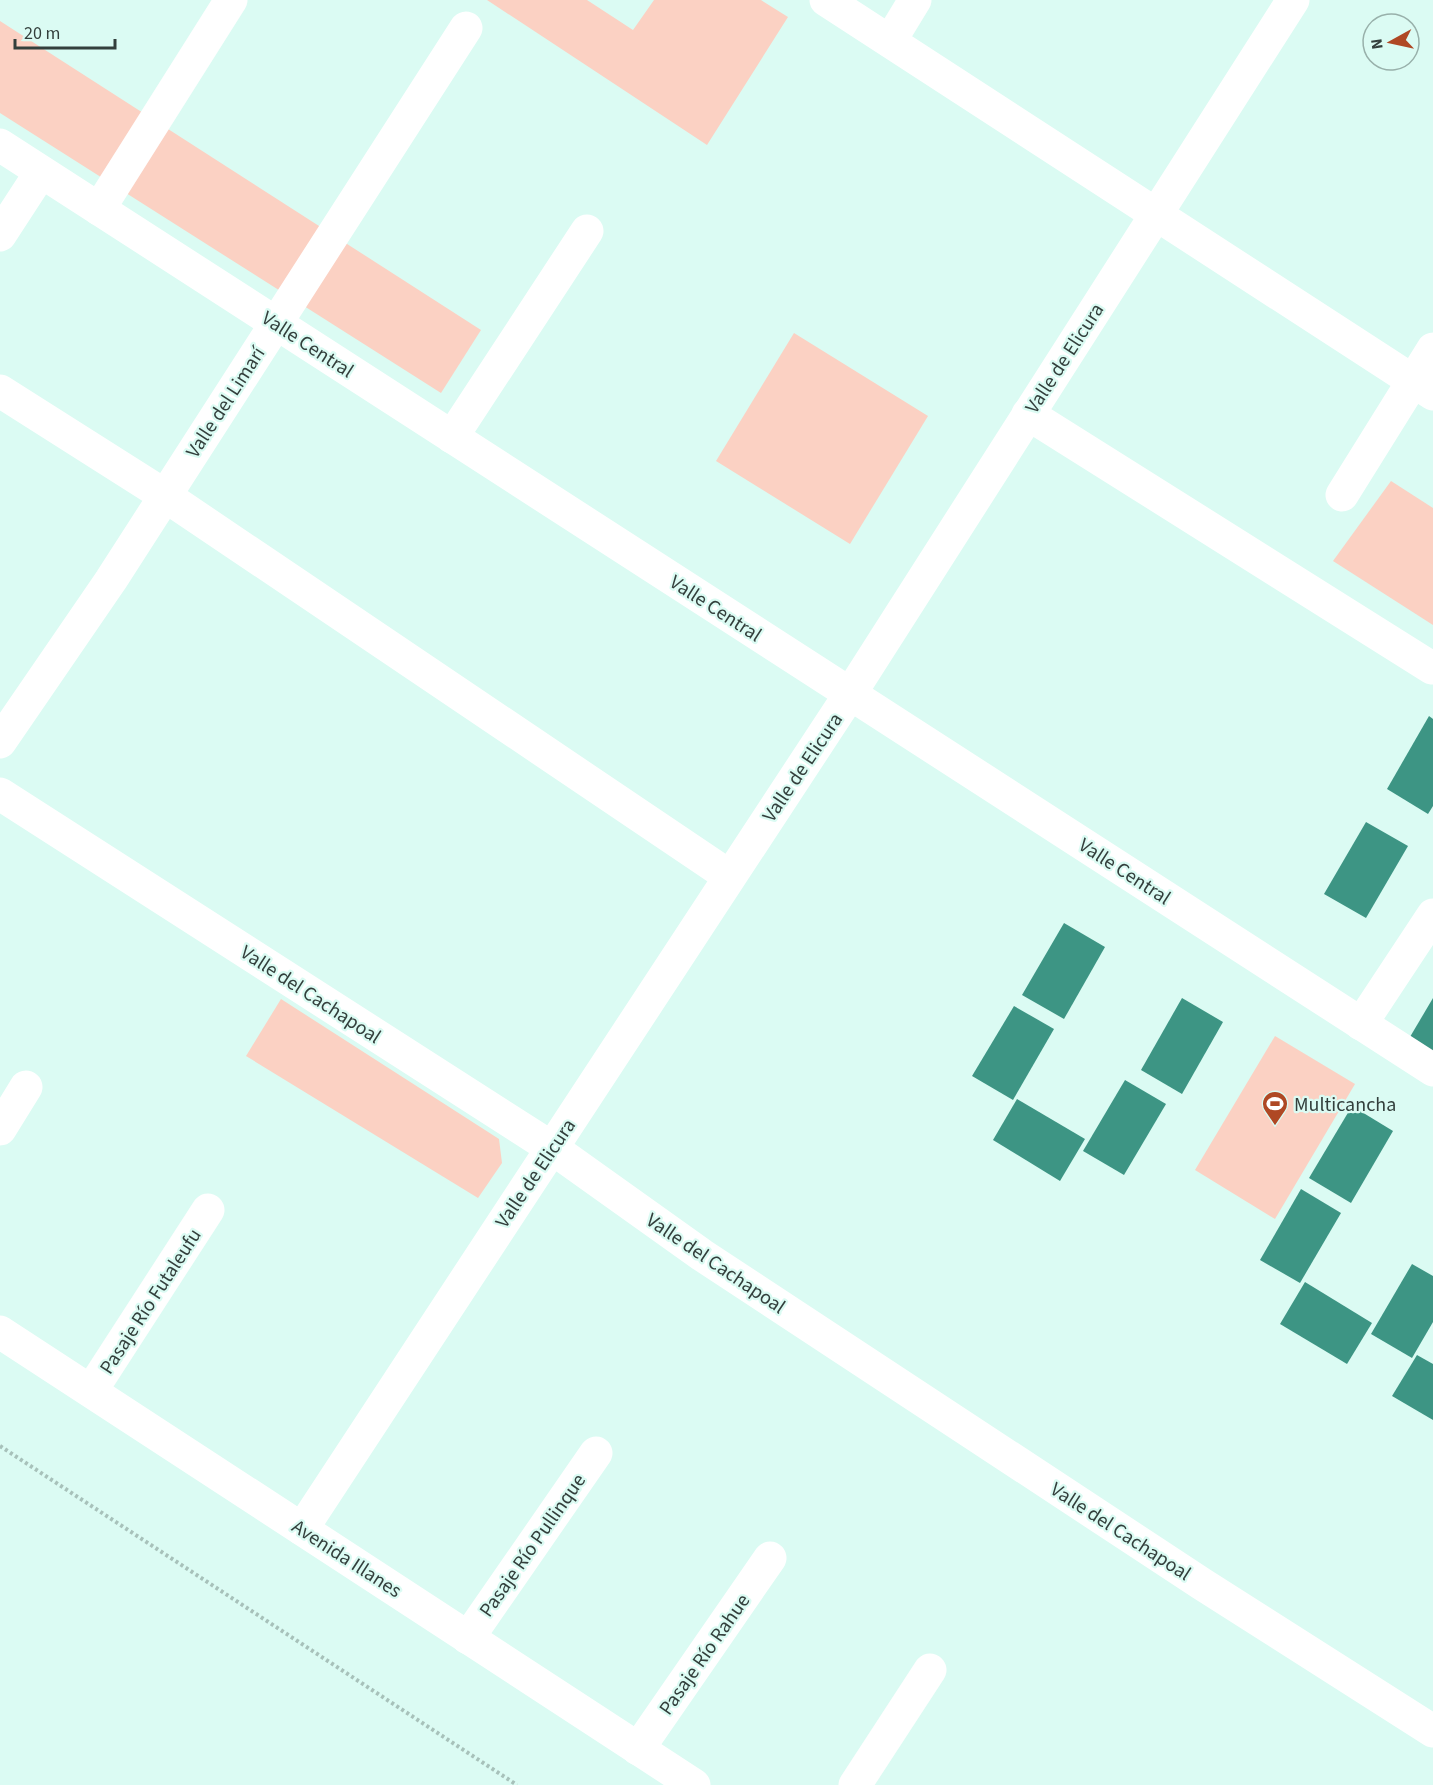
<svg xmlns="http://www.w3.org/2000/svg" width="1433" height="1785" font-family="'Source Sans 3',sans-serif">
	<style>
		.green { fill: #fbd1c3 }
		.building { fill: #3d9584 }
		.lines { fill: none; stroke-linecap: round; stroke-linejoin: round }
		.path { stroke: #a7c1ba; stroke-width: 4; stroke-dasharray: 3 3; stroke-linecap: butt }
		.minor { stroke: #fff; stroke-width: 33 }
		.labels { text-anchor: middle; stroke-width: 4.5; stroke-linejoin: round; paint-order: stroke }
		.street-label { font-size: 20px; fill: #333f3c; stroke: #dbfbf3 }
		.poi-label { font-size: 20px; fill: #333f3c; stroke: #dbfbf3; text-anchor: start }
	</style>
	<rect width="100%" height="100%" fill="#dbfbf3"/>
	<g class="green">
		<path d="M 487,0 L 587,0 L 633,30 L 654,0 L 761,0 L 788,17 L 707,145 Z"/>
		<path d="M 0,21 L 481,330 L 441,393 L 0,113 Z"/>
		<path d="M 794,333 L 928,416 L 850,544 L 716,461 Z"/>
		<path d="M 1391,481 L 1433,508 L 1433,625 L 1333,561 Z"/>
		<path d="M 281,999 L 499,1139 L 502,1163 L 478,1198 L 246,1056 Z"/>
		<path d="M 1275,1036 L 1355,1084 L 1275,1219 L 1195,1170 Z"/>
	</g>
	<g class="building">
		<path d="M 1429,716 L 1433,719 L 1433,806 L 1428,814 L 1387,789 Z"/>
		<path d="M 1366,822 L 1408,846 L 1366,918 L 1324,894 Z"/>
		<path d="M 1064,923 L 1105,947 L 1064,1019 L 1022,995 Z"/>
		<path d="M 1182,998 L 1223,1022 L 1182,1094 L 1141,1070 Z"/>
		<path d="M 1433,998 L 1433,1057 L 1407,1042 Z"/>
		<path d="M 1014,1006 L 1054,1029 L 1013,1100 L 972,1076 Z"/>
		<path d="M 1125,1080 L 1166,1104 L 1124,1175 L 1083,1151 Z"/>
		<path d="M 1017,1099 L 1085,1139 L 1060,1181 L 993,1140 Z"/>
		<path d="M 1352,1106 L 1393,1131 L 1351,1203 L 1309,1178 Z"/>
		<path d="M 1301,1189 L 1341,1213 L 1300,1283 L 1260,1260 Z"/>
		<path d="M 1412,1264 L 1433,1276 L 1433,1322 L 1412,1358 L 1371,1334 Z"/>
		<path d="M 1305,1282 L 1372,1323 L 1347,1364 L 1280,1324 Z"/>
		<path d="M 1417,1355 L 1433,1364 L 1433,1420 L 1392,1396 Z"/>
	</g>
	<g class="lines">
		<path class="path" d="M 0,1446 L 517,1785"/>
		<g class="minor">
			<path d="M 826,0 L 1433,394"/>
			<path d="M 890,41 L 915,0"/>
			<path d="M 0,145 L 1433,1070"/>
			<path d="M 99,209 L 231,0"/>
			<path d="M 0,235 L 41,172"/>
			<path d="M 0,391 L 164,495 L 729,876"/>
			<path d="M 1028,414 L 1432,668"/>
			<path d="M 452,437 L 587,231"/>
			<path d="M 1342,495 L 1433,349"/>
			<path d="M 0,742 L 111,580 L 466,28"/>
			<path d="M 0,794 L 552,1148 L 702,1255 L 1202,1584 L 1433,1731"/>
			<path d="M 1361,1024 L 1433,915"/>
			<path d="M 0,1129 L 26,1087"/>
			<path d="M 0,1332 L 694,1785"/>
			<path d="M 91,1391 L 208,1210"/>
			<path d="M 302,1529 L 850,694 L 1293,0"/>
			<path d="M 468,1638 L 596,1453"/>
			<path d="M 638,1749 L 770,1558"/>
			<path d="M 855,1785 L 930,1670"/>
		</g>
	</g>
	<defs>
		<symbol id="stadium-pin" viewBox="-11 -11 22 30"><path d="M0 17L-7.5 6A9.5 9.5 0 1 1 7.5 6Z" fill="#af4824" stroke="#dbfbf3"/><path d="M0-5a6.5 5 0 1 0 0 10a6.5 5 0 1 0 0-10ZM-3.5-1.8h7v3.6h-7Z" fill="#fff"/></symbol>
	</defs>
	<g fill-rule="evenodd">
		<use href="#stadium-pin" x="1260" y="1089" width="30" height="40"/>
	</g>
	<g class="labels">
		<g class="street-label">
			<text transform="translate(308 344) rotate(33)" y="7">Valle Central</text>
			<text transform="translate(1064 358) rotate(-57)" y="7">Valle de Elicura</text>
			<text transform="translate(225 402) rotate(-57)" y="7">Valle del Limarí</text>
			<text transform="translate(716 608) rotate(33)" y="7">Valle Central</text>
			<text transform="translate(802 767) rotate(-56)" y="7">Valle de Elicura</text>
			<text transform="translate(1125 871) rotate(33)" y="7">Valle Central</text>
			<text transform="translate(311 994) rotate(33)" y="7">Valle del Cachapoal</text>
			<text transform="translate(535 1173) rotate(-56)" y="7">Valle de Elicura</text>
			<text transform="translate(716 1263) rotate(34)" y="7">Valle del Cachapoal</text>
			<text transform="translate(150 1301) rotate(-57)" y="7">Pasaje Río Futaleufu</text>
			<text transform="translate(1121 1531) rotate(33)" y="7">Valle del Cachapoal</text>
			<text transform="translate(532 1545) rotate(-55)" y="7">Pasaje Río Pullinque</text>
			<text transform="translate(347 1558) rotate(33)" y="7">Avenida Illanes</text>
			<text transform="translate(704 1654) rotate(-55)" y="7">Pasaje Río Rahue</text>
		</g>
		<g class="poi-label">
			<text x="1294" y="1111">Multicancha</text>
		</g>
	</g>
	<g transform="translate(1391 42) rotate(262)"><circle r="28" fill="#dbfbf3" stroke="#98b0aa" stroke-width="1.5"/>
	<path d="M0-4.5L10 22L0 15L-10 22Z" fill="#af4824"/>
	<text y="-9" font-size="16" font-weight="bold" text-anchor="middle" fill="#333f3c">N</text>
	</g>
	<path d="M15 39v9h100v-9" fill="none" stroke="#333f3c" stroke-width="3"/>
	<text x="24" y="39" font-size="18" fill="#333f3c" stroke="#dbfbf3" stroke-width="4.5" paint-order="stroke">20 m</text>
</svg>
